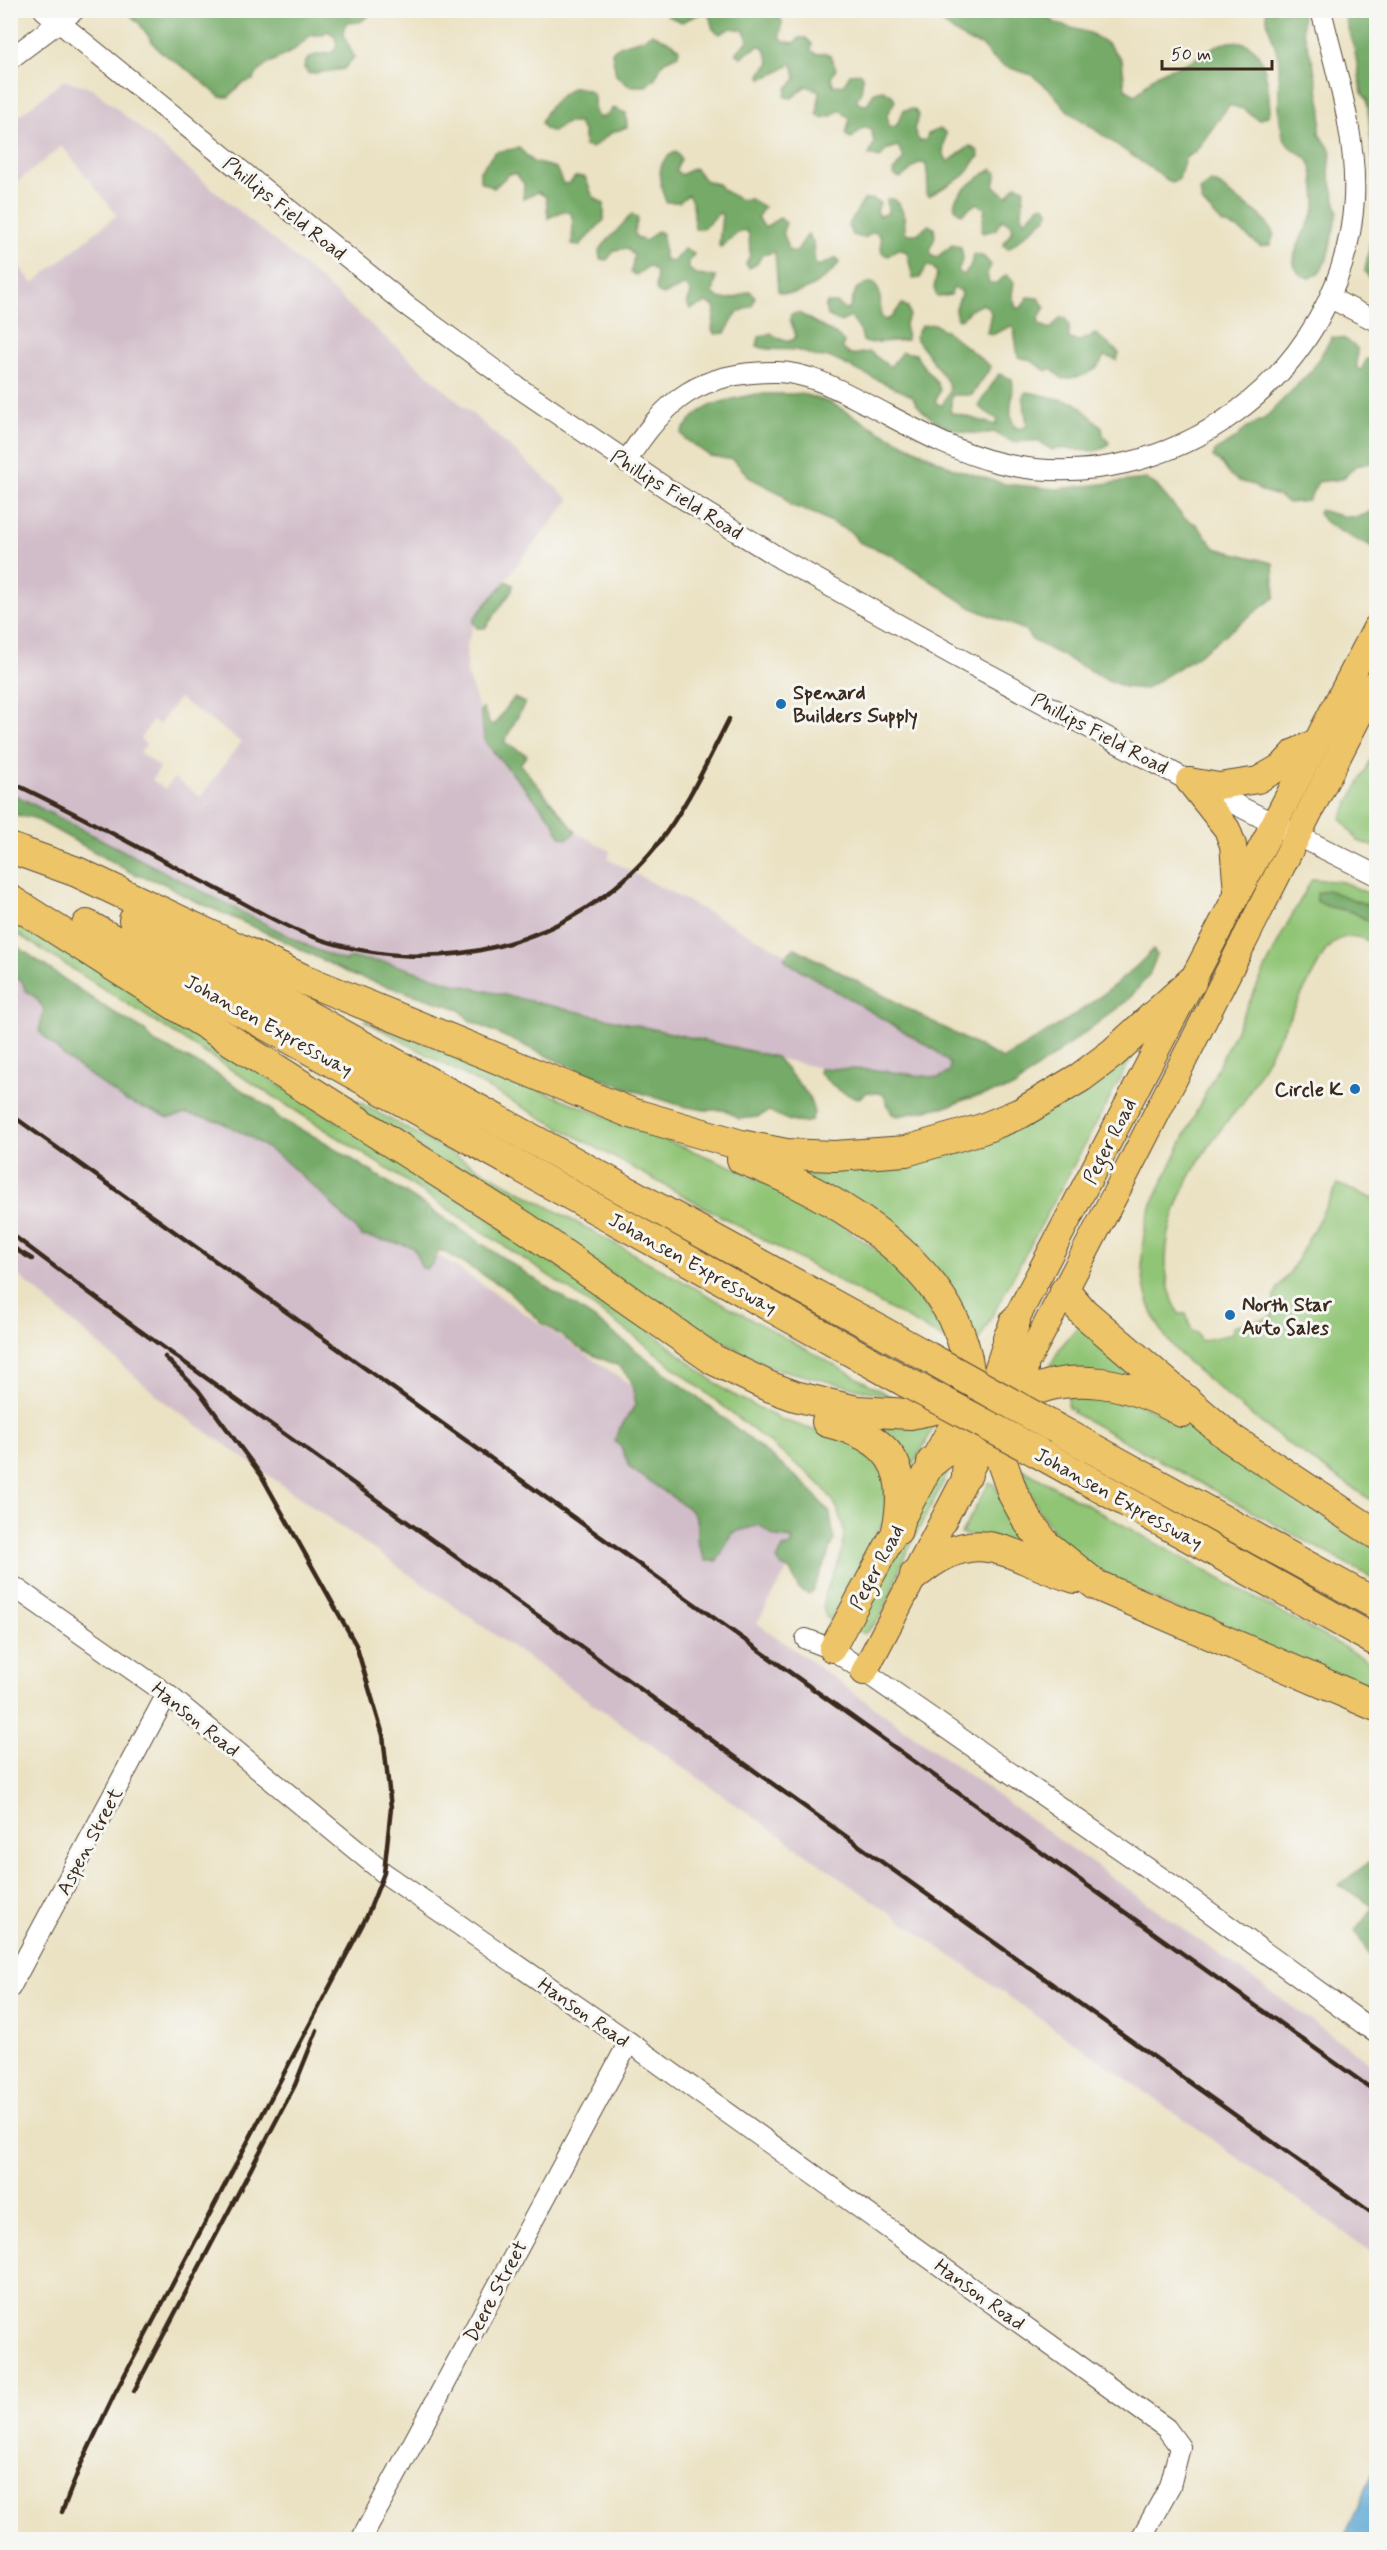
<svg xmlns="http://www.w3.org/2000/svg" width="1387" height="2550" font-family="Mynerve,sans-serif">
	<style>
		.industrial { fill: #d1bdc9; fill-rule: evenodd }
		.green { fill: #91c576; stroke: #66784a; stroke-width: 1.5 }
		.forest { fill: #74aa67; stroke: #586a42; stroke-width: 1.5 }
		.water { fill: #59a4d1; stroke: #4a6778; stroke-width: 1.5 }
		.lines { fill: none; stroke-linecap: round; stroke-linejoin: round }
		.minor-casing { stroke: #554637; stroke-width: 22 }
		.major-casing { stroke: #554637; stroke-width: 28 }
		.highway-casing { stroke: #554637; stroke-width: 32 }
		.minor { stroke: #fff; stroke-width: 20 }
		.major { stroke: #eec469; stroke-width: 26 }
		.highway { stroke: #eec469; stroke-width: 30 }
		.rail { stroke: #3b2a1e; stroke-width: 4.5 }
		.highway-bridge-casing { stroke: #554637; stroke-width: 32; stroke-linecap: butt }
		.highway-bridge { stroke: #eec469; stroke-width: 30 }
		.poi-dot { fill: #1f6fb2; stroke: #f6f6f2; stroke-width: 2 }
		.labels { text-anchor: middle; stroke-width: 6; stroke-linejoin: round; paint-order: stroke }
		.street-label { font-size: 20px; fill: #3b2a1e; stroke: #f6f6f2 }
		.poi-label { font-size: 20px; font-weight: bold; fill: #3b2a1e; stroke: #f6f6f2; text-anchor: start }
	</style>
	<rect width="100%" height="100%" fill="#f6f6f2"/>
	<filter id="ink" filterUnits="userSpaceOnUse"><feTurbulence type="fractalNoise" baseFrequency=".0167" numOctaves="2"/><feDisplacementMap in="SourceGraphic" scale="12" xChannelSelector="R" yChannelSelector="G"/><feConvolveMatrix kernelMatrix="1 2 1 2 8 2 1 2 1" color-interpolation-filters="sRGB"/></filter>
	<filter id="wash" filterUnits="userSpaceOnUse"><feTurbulence type="fractalNoise" baseFrequency=".008" numOctaves="4" result="noise"/><feDisplacementMap in="SourceGraphic" scale="24" xChannelSelector="R" yChannelSelector="G"/><feGaussianBlur stdDeviation="1.35" result="paint"/><feColorMatrix in="noise" values="0 0 0 0 0 0 0 0 0 0 0 0 0 0 0 0 0 1.4 0 .05"/><feComposite in="paint" operator="in"/></filter>
	<g filter="url(#wash)">
		<rect width="100%" height="100%" fill="#ebe2c3"/>
		<g class="industrial">
			<path d="M 64,80 L 92,88 L 294,257 L 570,500 L 478,613 L 466,646 L 467,674 L 480,710 L 486,743 L 553,821 L 560,836 L 571,837 L 576,832 L 610,851 L 608,859 L 786,954 L 787,963 L 935,1050 L 950,1064 L 949,1072 L 939,1078 L 875,1070 L 820,1068 L 456,984 L 389,963 L 352,958 L 345,961 L 314,949 L 11,793 L 10,256 L 33,283 L 117,215 L 62,146 L 11,187 L 11,122 ZM 179,698 L 241,742 L 201,797 L 174,778 L 165,789 L 152,780 L 160,767 L 140,753 L 146,744 L 140,739 L 153,720 L 159,725 Z"/>
			<path d="M 10,967 L 820,1512 L 757,1623 L 1376,2067 L 1376,2255 L 167,1404 L 11,1269 Z"/>
		</g>
		<g class="green">
			<path d="M 1376,750 L 1376,847 L 1375,847 L 1358,841 L 1341,818 Z"/>
			<path d="M 1312,879 L 1343,882 L 1376,897 L 1376,908 L 1339,895 L 1317,901 L 1327,906 L 1353,912 L 1376,925 L 1376,945 C 1357,934 1342,932 1326,950 L 1243,1103 C 1194,1156 1141,1244 1179,1314 L 1186,1314 L 1192,1331 L 1197,1333 L 1200,1341 L 1232,1334 L 1233,1326 L 1272,1318 L 1274,1297 L 1278,1288 L 1291,1271 L 1338,1184 L 1376,1200 L 1376,1503 C 1318,1466 1262,1427 1210,1381 C 1191,1365 1172,1350 1160,1328 C 1138,1290 1137,1245 1152,1204 L 1285,928 Z"/>
			<path d="M 10,914 L 469,1205 L 639,1322 L 726,1391 L 780,1419 L 862,1446 L 886,1475 L 885,1518 L 832,1619 L 828,1619 C 803,1587 888,1544 810,1475 L 633,1335 L 551,1277 L 389,1170 L 11,930 Z"/>
			<path d="M 364,1020 L 738,1169 L 819,1210 L 891,1260 L 916,1290 L 948,1341 Z"/>
			<path d="M 1130,1055 L 1132,1057 L 978,1342 L 954,1302 L 763,1158 L 882,1163 Z"/>
			<path d="M 311,1079 L 357,1101 L 892,1397 L 765,1366 L 717,1337 L 699,1331 Z"/>
			<path d="M 1078,1326 L 1148,1380 L 1046,1374 L 1060,1348 Z"/>
			<path d="M 1068,1395 L 1118,1395 L 1189,1425 L 1376,1545 L 1376,1580 L 1072,1412 L 1074,1410 L 1068,1408 Z"/>
			<path d="M 934,1423 L 935,1425 L 907,1477 L 881,1429 Z"/>
			<path d="M 952,1464 C 939,1494 921,1522 907,1552 C 893,1581 891,1613 864,1634 L 857,1630 L 859,1622 L 940,1469 Z"/>
			<path d="M 1022,1469 L 1376,1665 L 1376,1696 L 1109,1579 L 1067,1551 L 1040,1512 L 1020,1471 Z"/>
			<path d="M 989,1483 L 994,1484 L 1031,1549 L 961,1534 Z"/>
		</g>
		<g class="forest">
			<path d="M 667,10 L 774,11 L 782,21 L 780,36 L 783,41 L 794,43 L 799,38 L 806,38 L 812,44 L 811,50 L 816,54 L 826,53 L 830,55 L 836,69 L 831,78 L 834,86 L 844,84 L 850,74 L 860,73 L 863,76 L 861,92 L 857,99 L 859,104 L 867,105 L 874,92 L 883,90 L 893,96 L 895,101 L 887,115 L 889,127 L 896,126 L 904,110 L 914,109 L 919,116 L 914,129 L 919,141 L 926,140 L 928,134 L 940,129 L 946,133 L 943,153 L 948,162 L 970,146 L 978,151 L 979,156 L 964,176 L 929,196 L 926,194 L 928,183 L 926,164 L 919,163 L 901,178 L 894,176 L 893,172 L 904,158 L 898,146 L 886,150 L 880,158 L 869,155 L 874,143 L 871,129 L 864,127 L 852,138 L 848,137 L 846,133 L 850,119 L 840,110 L 831,116 L 821,118 L 817,114 L 820,91 L 806,86 L 792,98 L 785,97 L 787,88 L 796,79 L 793,65 L 790,64 L 777,73 L 762,78 L 760,74 L 770,63 L 764,47 L 758,46 L 741,57 L 736,53 L 747,42 L 748,38 L 743,30 L 731,28 L 720,34 L 713,29 L 709,15 L 704,12 L 682,22 L 667,16 Z"/>
			<path d="M 125,11 L 124,11 L 371,11 L 370,15 L 360,22 L 346,23 C 339,36 349,44 354,57 L 344,69 L 309,74 L 304,68 C 305,53 321,55 333,52 L 337,44 L 334,35 L 327,31 L 322,35 L 311,35 C 305,40 299,47 292,51 C 276,61 262,63 253,80 L 241,84 L 229,97 L 220,97 L 191,72 L 159,51 L 139,23 Z"/>
			<path d="M 926,11 L 1039,11 L 1057,24 L 1090,33 L 1108,44 L 1122,60 L 1125,89 L 1135,95 C 1143,90 1146,82 1155,76 C 1166,68 1181,67 1193,60 C 1202,55 1211,47 1221,44 C 1265,30 1268,79 1270,111 L 1269,115 L 1259,120 L 1243,109 L 1229,105 L 1196,151 L 1185,158 L 1179,179 L 1172,183 L 1068,111 L 1051,91 L 1032,75 L 1004,66 L 991,57 L 982,45 L 967,41 Z"/>
			<path d="M 1266,11 L 1302,11 L 1303,31 L 1313,63 L 1322,110 L 1319,134 L 1331,150 L 1329,174 L 1338,212 L 1327,259 L 1319,273 L 1310,278 C 1273,270 1311,227 1315,208 C 1317,203 1315,195 1315,190 C 1314,181 1313,166 1307,159 C 1300,151 1288,150 1284,138 C 1276,115 1280,88 1279,64 C 1278,46 1266,29 1266,11 Z"/>
			<path d="M 1343,11 L 1376,11 L 1376,196 L 1367,100 L 1362,93 L 1355,52 Z"/>
			<path d="M 652,33 L 674,44 L 679,49 L 678,55 L 663,62 L 655,78 L 646,86 L 629,86 L 616,75 L 612,52 C 624,39 638,45 652,33 Z"/>
			<path d="M 575,87 C 607,93 586,103 599,118 L 607,115 L 613,108 L 626,113 L 627,127 L 611,133 L 592,148 L 584,146 L 584,132 L 578,123 L 566,123 L 553,132 L 545,129 L 541,123 C 545,109 562,92 575,87 Z"/>
			<path d="M 519,148 L 533,162 L 556,168 L 563,184 L 570,183 L 575,177 L 585,177 L 593,197 L 604,204 L 604,220 L 579,246 L 572,245 L 573,223 L 571,213 L 563,211 L 548,218 L 546,197 L 538,192 L 523,199 L 524,184 L 516,174 L 509,174 L 494,188 L 480,181 L 480,171 L 495,152 Z"/>
			<path d="M 676,152 L 681,159 L 676,170 L 681,175 L 694,168 L 706,181 L 718,184 L 723,190 L 740,200 L 750,199 L 764,207 L 757,218 L 765,227 L 780,218 L 786,223 L 783,231 L 788,250 L 796,252 L 808,234 L 813,242 L 815,265 L 821,265 L 837,258 L 839,263 C 828,278 798,301 778,291 L 775,252 L 762,255 L 757,264 L 749,268 L 746,264 L 750,255 L 749,234 L 745,230 L 738,232 L 721,247 L 719,246 L 722,214 L 720,213 C 711,219 706,231 695,229 C 693,217 696,204 688,195 L 679,202 L 666,202 C 659,184 654,160 676,152 Z"/>
			<path d="M 992,169 L 997,173 L 994,186 L 1007,196 L 1016,185 L 1024,188 L 1022,214 L 1025,221 L 1040,206 L 1044,205 L 1049,210 L 1047,217 L 1008,249 L 1003,245 L 1013,229 L 1010,223 L 1002,220 L 995,230 L 983,233 L 981,231 L 985,209 L 977,203 L 962,214 C 937,202 981,176 992,169 Z"/>
			<path d="M 1211,182 C 1224,185 1225,192 1235,198 C 1253,209 1263,215 1274,234 L 1270,245 L 1260,246 L 1238,229 L 1223,224 L 1202,202 L 1200,190 Z"/>
			<path d="M 873,199 L 880,203 L 877,211 L 879,216 L 888,213 L 887,199 L 894,199 C 904,209 905,217 905,231 L 908,234 L 917,234 L 928,225 L 934,228 L 935,236 L 930,251 L 933,257 L 937,257 L 952,245 L 961,247 L 963,258 L 958,271 L 964,275 L 970,267 L 974,254 L 984,257 L 991,265 L 987,274 L 989,283 L 997,283 L 1006,275 L 1014,282 L 1012,295 L 1016,308 L 1021,308 L 1028,297 L 1038,298 L 1045,307 L 1038,319 L 1040,325 L 1051,329 L 1060,318 L 1065,318 L 1069,325 L 1069,339 L 1079,341 L 1096,334 L 1119,353 L 1117,360 L 1104,356 C 1096,375 1081,377 1063,379 L 1051,369 L 1046,371 L 1030,360 L 1018,357 L 1014,329 L 1011,326 L 992,335 L 987,333 L 991,313 L 988,307 L 982,304 L 969,311 L 962,319 L 957,319 L 955,311 L 962,291 L 953,288 L 951,295 L 937,297 L 934,288 L 937,273 L 933,267 L 927,266 L 920,278 L 913,279 L 907,252 L 898,249 L 888,256 L 882,253 C 879,245 885,235 873,232 L 865,238 L 852,235 L 848,226 L 864,200 Z"/>
			<path d="M 1376,212 L 1376,288 L 1365,271 Z"/>
			<path d="M 632,214 L 638,218 L 634,233 L 637,238 L 646,241 L 657,231 L 663,234 L 664,259 L 673,262 L 685,248 L 694,254 L 689,262 L 689,269 L 697,275 L 716,277 L 713,293 C 723,305 738,297 750,291 L 755,297 L 752,306 L 737,313 L 725,333 L 715,334 L 712,330 L 715,309 L 712,305 L 706,303 L 690,309 L 687,303 L 691,294 L 686,285 L 663,295 L 657,292 C 654,282 661,272 649,266 L 636,275 L 631,273 L 634,256 L 627,248 L 615,250 L 607,260 L 600,259 L 599,250 Z"/>
			<path d="M 868,283 L 875,283 L 880,294 L 881,317 L 886,320 L 892,317 L 902,304 L 908,307 L 910,315 L 905,323 L 907,340 L 867,343 L 863,341 L 861,332 L 851,317 L 841,322 L 827,315 L 825,307 L 827,303 L 837,303 L 846,310 L 850,308 L 856,289 Z"/>
			<path d="M 799,313 L 838,336 L 844,342 L 842,348 L 851,355 L 870,352 L 890,367 L 902,352 L 916,354 C 921,369 937,376 940,390 L 935,402 L 942,406 L 950,389 L 947,381 L 915,337 L 921,326 L 934,324 L 949,333 L 991,367 L 972,395 L 952,395 L 950,412 L 996,425 L 998,420 L 978,406 L 999,374 L 1012,379 C 1016,394 1005,411 1015,427 L 1021,429 L 1027,425 L 1023,396 L 1026,392 L 1033,393 L 1076,403 L 1102,427 L 1103,435 L 1109,443 C 1098,460 1067,443 1052,450 L 1038,441 C 1014,440 1016,447 994,432 C 965,438 926,424 912,396 L 829,357 C 814,359 809,353 796,350 C 783,348 770,352 757,346 L 759,337 L 771,333 C 778,339 784,342 793,340 L 796,336 L 790,320 L 791,314 Z"/>
			<path d="M 1332,337 L 1345,339 L 1357,348 L 1357,369 L 1361,370 L 1367,359 L 1376,359 L 1376,462 L 1356,466 L 1342,479 L 1318,482 L 1308,501 L 1288,503 L 1278,496 L 1259,490 L 1254,485 L 1238,481 L 1229,474 L 1223,465 L 1213,457 L 1215,451 L 1235,439 L 1247,427 L 1264,419 L 1312,370 Z"/>
			<path d="M 757,394 L 803,394 L 831,403 L 881,432 L 955,469 L 1005,484 L 1057,489 L 1146,479 L 1156,485 L 1184,518 L 1196,524 L 1215,548 L 1273,563 L 1275,597 L 1196,657 L 1145,689 L 1124,687 L 1108,680 L 1032,640 L 1025,630 L 972,608 L 892,555 L 858,542 L 852,533 L 818,515 L 790,505 L 782,494 L 750,478 L 734,460 L 710,456 L 685,439 L 681,433 C 700,402 724,401 757,394 Z"/>
			<path d="M 1376,506 L 1376,546 L 1374,547 C 1361,543 1322,524 1318,513 L 1320,510 C 1340,516 1361,524 1376,506 Z"/>
			<path d="M 506,581 L 513,585 L 512,591 L 485,628 L 477,628 L 473,622 L 475,617 Z"/>
			<path d="M 514,698 L 525,703 L 504,742 L 527,755 L 520,764 L 576,832 L 567,839 L 560,836 L 553,821 L 486,743 C 482,733 482,721 480,710 L 483,708 L 490,724 L 494,725 Z"/>
			<path d="M 11,793 L 314,949 L 345,961 L 352,958 L 389,963 L 456,984 L 776,1057 L 809,1096 L 814,1113 L 811,1121 C 796,1126 782,1118 769,1111 L 758,1117 L 739,1119 L 725,1110 L 705,1110 L 682,1106 L 623,1087 L 578,1070 L 470,1021 L 459,1009 L 352,975 L 278,938 L 184,896 L 165,884 L 132,873 L 34,818 L 11,814 Z"/>
			<path d="M 1327,890 L 1376,908 L 1376,925 L 1353,912 L 1327,906 L 1317,901 L 1317,893 Z"/>
			<path d="M 11,942 L 103,1006 L 145,1031 L 154,1042 L 212,1071 L 270,1108 L 278,1118 L 323,1141 L 424,1205 L 596,1320 L 700,1399 L 805,1484 L 830,1513 L 834,1541 L 812,1592 L 808,1594 L 799,1589 L 790,1570 L 782,1567 L 777,1560 L 783,1548 L 791,1546 L 793,1539 L 776,1537 L 759,1525 L 732,1533 L 717,1561 L 705,1561 C 703,1554 698,1545 697,1539 C 697,1524 699,1520 688,1508 L 630,1468 L 621,1447 L 615,1441 L 618,1431 L 636,1404 L 631,1380 L 619,1366 L 584,1351 L 542,1323 L 505,1288 L 443,1251 L 438,1251 L 433,1264 L 426,1269 L 421,1267 L 416,1252 L 410,1246 L 362,1236 L 325,1197 L 284,1160 L 250,1137 L 219,1121 L 187,1114 L 169,1118 L 126,1101 L 67,1059 L 39,1031 L 44,1009 L 36,998 L 25,990 L 22,981 L 11,976 Z"/>
			<path d="M 795,948 L 1002,1059 C 1056,1028 1110,995 1153,950 L 1157,955 L 1149,975 L 1128,1000 L 1035,1070 L 1013,1088 L 966,1099 L 952,1105 L 898,1116 L 892,1114 L 883,1094 L 868,1092 L 859,1098 C 842,1095 832,1085 819,1073 L 820,1068 L 875,1070 L 939,1078 L 949,1072 L 950,1064 L 935,1050 L 787,962 L 784,957 Z"/>
			<path d="M 1368,1863 L 1376,1864 L 1376,1955 L 1370,1956 L 1355,1931 L 1374,1907 L 1339,1885 Z"/>
		</g>
		<path class="water" d="M 1376,2466 L 1376,2539 L 1343,2539 Z"/>
	</g>
	<g filter="url(#ink)">
		<g class="lines">
			<defs>
				<g id="minor">
					<path d="M 44,10 L 406,305 L 519,388 L 669,490 L 781,559 L 953,655 L 1189,781 L 1376,875"/>
					<path d="M 10,59 L 75,10"/>
					<path d="M 1330,298 L 1376,321"/>
					<path d="M 626,462 C 665,399 700,371 777,372 C 811,373 841,391 871,406 C 913,428 954,452 1000,463 C 1170,503 1344,373 1354,199 C 1357,135 1336,72 1321,10"/>
					<path d="M 10,1584 L 167,1694 L 384,1873 L 629,2042 L 1166,2428 L 1180,2447 L 1170,2486 L 1140,2540"/>
					<path d="M 806,1639 L 832,1649 L 1179,1890 L 1376,2033"/>
					<path d="M 10,1988 L 167,1694"/>
					<path d="M 361,2540 L 629,2042"/>
				</g>
				<g id="major">
					<path d="M 1189,781 L 1219,786 L 1258,780 L 1282,766 L 1295,752 L 1314,743"/>
					<path d="M 1189,781 L 1227,829 L 1233,845 L 1237,892"/>
					<path d="M 1006,1338 L 1376,628"/>
					<path d="M 1013,1386 C 1140,1155 1254,916 1376,683"/>
					<path d="M 832,1649 L 948,1433 L 973,1396"/>
					<path d="M 864,1672 L 977,1456"/>
				</g>
				<g id="highway">
					<path d="M 10,848 L 77,872 L 305,980 L 631,1113 L 741,1145 L 786,1154 L 835,1156 L 906,1151 L 982,1129 L 1021,1113 L 1081,1077 L 1113,1053 L 1191,982"/>
					<path d="M 10,900 L 526,1228 L 714,1360 L 768,1386 L 795,1396 L 857,1411 L 910,1414 L 969,1402 L 1023,1369"/>
					<path d="M 134,920 L 928,1357"/>
					<path d="M 87,925 L 906,1382"/>
					<path d="M 742,1159 C 832,1194 955,1263 969,1370 C 973,1404 969,1440 967,1474"/>
					<path d="M 1065,1291 L 1084,1313 L 1230,1438 L 1376,1534"/>
					<path d="M 1015,1321 L 994,1387 L 997,1448 L 1013,1494 L 1028,1521 L 1046,1545 L 1096,1585 L 1376,1706"/>
					<path d="M 827,1422 C 889,1437 911,1466 897,1530"/>
					<path d="M 1057,1429 L 1376,1604"/>
					<path d="M 1037,1452 L 1376,1641"/>
					<path d="M 932,1462 C 953,1445 974,1431 996,1417 C 1003,1412 1009,1404 1017,1399 C 1068,1367 1135,1384 1182,1412"/>
					<path d="M 915,1575 C 980,1520 1007,1557 1075,1578"/>
				</g>
			</defs>
			<use href="#minor" class="minor-casing"/>
			<use href="#major" class="major-casing"/>
			<use href="#highway" class="highway-casing"/>
			<use href="#minor" class="minor"/>
			<use href="#major" class="major"/>
			<use href="#highway" class="highway"/>
			<g class="rail">
				<path d="M 10,782 C 80,814 147,853 215,888 C 246,904 276,923 308,935 C 431,982 574,948 657,845 C 687,807 707,762 729,719"/>
				<path d="M 10,1114 L 1376,2092"/>
				<path d="M 10,1233 L 128,1322 L 1376,2216"/>
				<path d="M 10,1246 L 32,1259"/>
				<path d="M 134,2391 L 295,2085 L 317,2030"/>
				<path d="M 62,2512 L 81,2464 L 114,2395 L 367,1916 L 384,1873 L 391,1808 L 383,1735 L 356,1645 L 261,1475 L 198,1390 L 165,1357"/>
			</g>
			<defs>
				<g id="highway-bridge">
					<path d="M 928,1357 L 1057,1429"/>
					<path d="M 906,1382 L 1037,1452"/>
				</g>
			</defs>
			<use href="#highway-bridge" class="highway-bridge-casing"/>
			<use href="#highway-bridge" class="highway-bridge"/>
		</g>
	</g>
	<g class="poi-dot">
		<circle cx="781" cy="704" r="6"/>
		<circle cx="1355" cy="1089" r="6"/>
		<circle cx="1230" cy="1315" r="6"/>
	</g>
	<g class="labels">
		<g class="street-label">
			<text transform="translate(285 208) rotate(39)" y="7">Phillips Field Road</text>
			<text transform="translate(677 494) rotate(32)" y="7">Phillips Field Road</text>
			<text transform="translate(1100 733) rotate(28)" y="7">Phillips Field Road</text>
			<text transform="translate(269 1025) rotate(29)" y="7">Johansen Expressway</text>
			<text transform="translate(1109 1141) rotate(-63)" y="7">Peger Road</text>
			<text transform="translate(693 1263) rotate(29)" y="7">Johansen Expressway</text>
			<text transform="translate(1119 1498) rotate(29)" y="7">Johansen Expressway</text>
			<text transform="translate(876 1567) rotate(-62)" y="7">Peger Road</text>
			<text transform="translate(196 1719) rotate(39)" y="7">Hanson Road</text>
			<text transform="translate(89 1841) rotate(-62)" y="7">Aspen Street</text>
			<text transform="translate(584 2012) rotate(35)" y="7">Hanson Road</text>
			<text transform="translate(495 2291) rotate(-62)" y="7">Deere Street</text>
			<text transform="translate(980 2294) rotate(36)" y="7">Hanson Road</text>
		</g>
		<g class="poi-label">
			<text x="793" y="699">Spenard<tspan x="793" dy="23">Builders Supply</tspan></text>
			<text x="1343" y="1096" text-anchor="end">Circle K</text>
			<text x="1242" y="1311">North Star<tspan x="1242" dy="23">Auto Sales</tspan></text>
		</g>
	</g>
	<rect width="1387" height="2550" fill="none" stroke="#f6f6f2" stroke-width="36"/>
	<path d="M1162 60v9h110v-9" fill="none" stroke="#3b2a1e" stroke-width="3"/>
	<text x="1171" y="60" font-size="18" fill="#3b2a1e" stroke="#f6f6f2" stroke-width="4.5" paint-order="stroke">50 m</text>
</svg>
